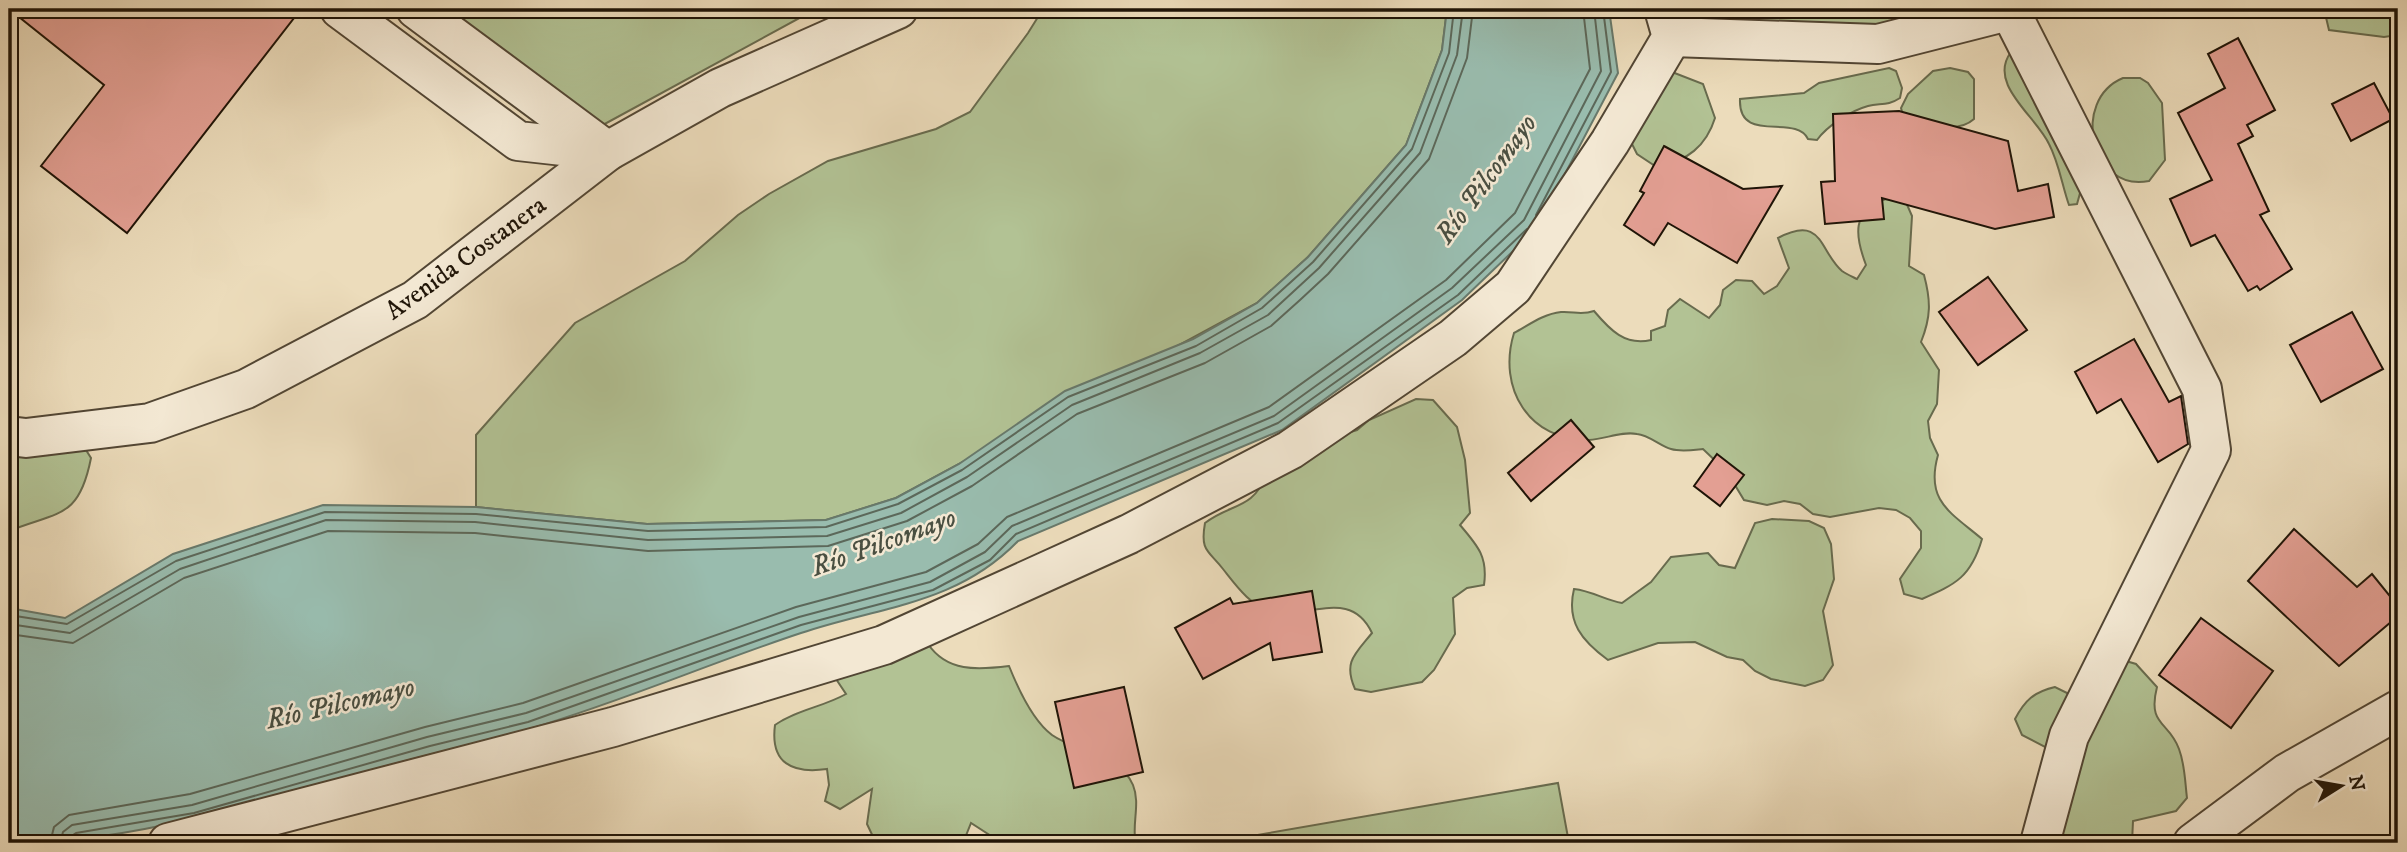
<svg xmlns="http://www.w3.org/2000/svg" width="2407" height="852" font-family="'IM FELL DW Pica',serif">
	<style>
		.green { fill: #b2c294; stroke: #686b4e; stroke-width: 2 }
		.water { fill: #99bcae; stroke: #68796b; stroke-width: 2 }
		.lines { fill: none; stroke-linecap: round; stroke-linejoin: round }
		.shore { stroke: #5c685a; stroke-width: 2 }
		.building { fill: #e39f93; stroke: #1f1407; stroke-width: 2 }
		.minor-casing { stroke: #524634; stroke-width: 42 }
		.minor { stroke: #f3e8d3; stroke-width: 38 }
		.labels { text-anchor: middle; stroke-width: 5; stroke-linejoin: round; paint-order: stroke }
		.street-label { font-size: 26px; fill: #1f1407; stroke: #f3e8d3 }
		.water-label { font-size: 28px; font-style: italic; fill: #4a4f41; stroke: #f3e8d3 }
	</style>
	<rect width="100%" height="100%" fill="#ecdcbb"/>
	<filter id="stains"><feTurbulence type="fractalNoise" baseFrequency=".00286" numOctaves="4"/><feColorMatrix values="0 0 0 0 .2 0 0 0 0 .09 0 0 0 0 .02 0 0 0 .5 -.17"/></filter>
	<radialGradient id="worn" r=".72"><stop offset=".6" stop-color="#630" stop-opacity="0"/><stop offset="1" stop-color="#630" stop-opacity=".3"/></radialGradient>
	<g class="green">
		<path d="M 430,9 L 816,9 L 601,126 Z"/>
		<path d="M 1043,9 L 1447,9 L 1442,50 L 1406,145 L 1308,257 L 1257,303 L 896,498 L 826,520 L 647,524 L 476,507 L 476,435 L 575,323 L 685,261 L 738,215 L 769,194 L 828,161 L 936,129 L 970,112 L 1028,33 Z"/>
		<path d="M 1726,9 L 1993,9 L 1848,30 L 1760,29 Z"/>
		<path d="M 2324,9 L 2398,9 L 2398,35 L 2384,37 L 2329,30 Z"/>
		<path d="M 2011,52 L 2082,186 L 2077,204 L 2069,205 C 2062,185 2059,163 2049,144 C 2036,116 1987,84 2011,52 Z"/>
		<path d="M 1889,68 L 1896,71 L 1902,88 L 1900,98 C 1888,106 1880,103 1868,106 C 1850,111 1827,126 1817,140 L 1808,139 C 1796,113 1738,145 1740,99 L 1804,93 L 1819,83 Z"/>
		<path d="M 1950,68 L 1968,72 L 1974,79 L 1974,119 C 1955,136 1924,122 1903,115 L 1901,108 L 1908,94 L 1933,71 Z"/>
		<path d="M 1672,72 L 1703,84 L 1715,118 C 1706,147 1687,160 1658,168 L 1637,154 L 1629,138 Z"/>
		<path d="M 2123,78 L 2140,78 L 2148,83 L 2162,103 L 2165,160 L 2149,181 C 2091,193 2070,100 2123,78 Z"/>
		<path d="M 1886,199 L 1905,200 L 1912,216 L 1909,266 L 1924,275 C 1931,301 1931,317 1921,342 L 1939,370 L 1937,404 L 1928,421 L 1930,438 L 1938,455 C 1925,501 1950,512 1982,539 C 1971,577 1956,584 1922,599 L 1904,594 L 1900,579 L 1921,548 L 1921,531 L 1910,518 L 1896,510 L 1879,508 L 1830,517 L 1813,514 L 1800,504 L 1784,501 L 1767,505 L 1744,500 L 1727,472 L 1703,449 C 1693,450 1681,452 1671,449 C 1660,446 1649,435 1637,434 C 1621,431 1606,439 1589,440 C 1529,441 1497,388 1514,333 C 1529,325 1543,314 1561,312 C 1574,311 1580,316 1594,311 C 1610,330 1625,346 1651,340 L 1651,331 L 1665,326 L 1668,310 L 1680,299 L 1709,318 L 1720,305 L 1723,290 L 1736,280 L 1752,281 L 1764,294 L 1777,286 L 1789,268 L 1778,238 C 1823,214 1819,251 1842,271 C 1846,274 1853,277 1857,279 L 1866,265 C 1855,236 1851,210 1886,199 Z"/>
		<path d="M 1416,399 L 1433,400 L 1457,427 L 1465,460 L 1470,513 L 1460,525 C 1478,546 1488,557 1484,585 L 1467,588 L 1453,598 L 1455,634 L 1434,670 L 1422,682 L 1371,692 L 1355,689 C 1343,662 1355,654 1372,633 C 1350,587 1309,620 1271,611 C 1251,607 1235,584 1223,569 C 1208,550 1200,551 1205,523 C 1231,503 1253,510 1266,475 L 1341,435 L 1357,430 L 1369,420 Z"/>
		<path d="M 86,450 L 91,458 C 79,519 59,511 9,531 L 9,463 L 15,455 Z"/>
		<path d="M 1772,519 L 1809,521 L 1824,528 L 1831,544 L 1834,579 L 1823,611 L 1833,665 L 1823,680 L 1805,686 L 1771,679 L 1755,671 L 1743,660 L 1727,657 L 1695,642 L 1658,643 L 1608,660 C 1582,641 1566,622 1574,589 C 1592,591 1605,600 1622,603 L 1651,582 L 1671,557 L 1708,553 L 1719,565 L 1735,568 L 1755,523 Z"/>
		<path d="M 928,644 C 947,672 977,670 1009,666 C 1017,686 1033,721 1052,735 C 1076,752 1121,755 1133,785 C 1140,802 1133,820 1135,838 L 1142,843 L 1002,843 L 971,823 L 963,843 L 876,843 L 867,824 L 872,789 L 840,809 L 825,801 L 829,785 L 827,769 C 792,774 770,763 775,725 C 796,710 823,707 846,694 L 836,679 Z"/>
		<path d="M 2119,659 L 2136,664 L 2157,687 C 2147,726 2169,721 2179,749 C 2185,765 2185,782 2187,798 L 2176,811 L 2133,821 L 2132,843 L 2036,843 L 2053,751 L 2022,735 L 2015,719 C 2025,700 2034,692 2055,687 L 2069,694 C 2078,667 2093,665 2119,659 Z"/>
		<path d="M 1558,783 L 1569,843 L 1211,843 Z"/>
	</g>
	<path class="water" d="M 1447,9 L 1609,9 L 1618,73 L 1536,229 L 1462,300 L 1282,430 L 1018,541 C 956,605 881,606 801,633 C 710,663 621,702 529,729 C 467,746 405,760 343,778 C 234,809 123,843 9,843 L 9,608 L 65,618 L 173,554 L 323,505 L 476,507 L 647,524 L 826,520 L 896,498 L 959,464 L 1065,391 L 1193,339 L 1257,303 L 1308,257 L 1406,145 L 1442,50 Z"/>
	<g class="lines">
		<g class="shore">
			<path d="M 1536,215 L 1611,72 L 1603,9"/>
			<path d="M 9,615 L 67,624 L 176,561 L 325,512 L 476,514 L 648,531 L 826,527 L 898,504 L 962,470 L 1068,397 L 1196,346 L 1262,308 L 1313,262 L 1412,149 L 1449,53 L 1454,9"/>
			<path d="M 9,624 L 70,633 L 180,569 L 326,520 L 475,522 L 648,540 L 827,536 L 901,513 L 967,477 L 1072,405 L 1200,353 L 1268,315 L 1319,268 L 1420,153 L 1457,55 L 1463,9"/>
			<path d="M 9,634 L 73,643 L 184,578 L 328,531 L 475,533 L 648,551 L 828,546 L 907,521 L 972,486 L 1077,414 L 1205,363 L 1271,326 L 1300,300 L 1328,274 L 1429,159 L 1467,58 L 1473,9"/>
			<path d="M 50,843 L 54,827 L 69,815 L 190,794 L 425,727 L 523,703 L 796,607 L 926,572 L 978,544 L 1007,517 L 1269,407 L 1446,280 L 1515,213 L 1590,69 L 1583,9"/>
			<path d="M 60,843 L 63,832 L 72,825 L 192,805 L 427,737 L 526,713 L 799,617 L 930,582 L 985,552 L 1012,526 L 1274,416 L 1452,288 L 1524,220 L 1601,71 L 1594,9"/>
			<path d="M 69,843 L 70,837 L 76,833 L 194,813 L 430,746 L 528,722 L 801,625 L 933,590 L 990,560 L 1016,534 L 1278,423 L 1458,295 L 1527,229"/>
		</g>
	</g>
	<g class="building">
		<path d="M 9,9 L 301,9 L 127,233 L 41,166 L 104,85 Z"/>
		<path d="M 2238,38 L 2275,110 L 2247,125 L 2253,136 L 2238,144 L 2269,211 L 2260,215 L 2292,269 L 2260,290 L 2257,286 L 2248,291 L 2215,235 L 2191,246 L 2170,199 L 2212,180 L 2178,113 L 2225,88 L 2208,54 Z"/>
		<path d="M 2374,83 L 2393,119 L 2351,141 L 2332,104 Z"/>
		<path d="M 1899,111 L 2008,141 L 2018,191 L 2048,184 L 2054,217 L 1995,229 L 1882,198 L 1884,219 L 1825,224 L 1821,182 L 1835,181 L 1833,114 Z"/>
		<path d="M 1664,146 L 1743,189 L 1782,186 L 1737,263 L 1668,223 L 1654,245 L 1624,225 L 1644,193 L 1640,191 Z"/>
		<path d="M 1988,277 L 2027,330 L 1978,365 L 1939,312 Z"/>
		<path d="M 2352,312 L 2383,369 L 2321,402 L 2290,345 Z"/>
		<path d="M 2134,339 L 2169,402 L 2181,396 L 2188,444 L 2158,462 L 2121,399 L 2097,413 L 2075,372 Z"/>
		<path d="M 1571,420 L 1594,447 L 1531,501 L 1508,473 Z"/>
		<path d="M 1717,454 L 1744,475 L 1720,506 L 1694,486 Z"/>
		<path d="M 2294,529 L 2357,587 L 2372,574 L 2398,606 L 2398,616 L 2339,666 L 2248,581 Z"/>
		<path d="M 1312,591 L 1322,652 L 1273,660 L 1270,643 L 1203,679 L 1175,628 L 1230,598 L 1233,604 Z"/>
		<path d="M 2201,618 L 2273,671 L 2231,728 L 2159,675 Z"/>
		<path d="M 1124,687 L 1143,772 L 1074,788 L 1055,702 Z"/>
	</g>
	<g class="lines">
		<defs>
			<g id="minor">
				<path d="M 340,9 L 518,141 L 608,151"/>
				<path d="M 416,9 L 606,150"/>
				<path d="M 2010,11 L 2202,389 L 2211,450 L 2069,736 L 2040,843"/>
				<path d="M 1672,37 L 1878,44 L 2016,9"/>
				<path d="M 9,436 L 26,438 L 150,423 L 246,389 L 415,300 L 608,151 L 720,88 L 898,9"/>
				<path d="M 168,843 L 613,727 L 884,645 L 1129,534 L 1290,450 L 1453,338 L 1513,287 L 1610,142 L 1672,37 L 1664,9"/>
				<path d="M 2193,843 L 2287,773 L 2398,710"/>
			</g>
		</defs>
		<use href="#minor" class="minor-casing"/>
		<use href="#minor" class="minor"/>
	</g>
	<g class="labels">
		<g class="street-label">
			<text transform="translate(465 257) rotate(-36)" y="9">Avenida Costanera</text>
		</g>
		<g class="water-label">
			<text transform="translate(1485 178) rotate(-54)" y="10">Río Pilcomayo</text>
			<text transform="translate(883 541) rotate(-20)" y="10">Río Pilcomayo</text>
			<text transform="translate(340 702) rotate(-13)" y="10">Río Pilcomayo</text>
		</g>
	</g>
	<rect width="2407" height="852" fill="none" stroke="#ecdcbb" stroke-width="35"/>
	<rect x="10" y="10" width="2386" height="831" fill="none" stroke="#1f1407" stroke-width="3.5"/>
	<rect x="18" y="18" width="2372" height="817" fill="none" stroke="#1f1407" stroke-width="2"/>
	<g transform="translate(2341 786) rotate(79)" stroke="#f3e8d3" stroke-width="5" paint-order="stroke">
	<path d="M0-5L12 26L0 18L-12 26Z" fill="#1f1407"/>
	<text y="-10" font-size="19" font-weight="bold" text-anchor="middle" fill="#1f1407">N</text>
	</g>
	<rect width="100%" height="100%" filter="url(#stains)"/>
	<rect width="100%" height="100%" fill="url(#worn)"/>
</svg>
